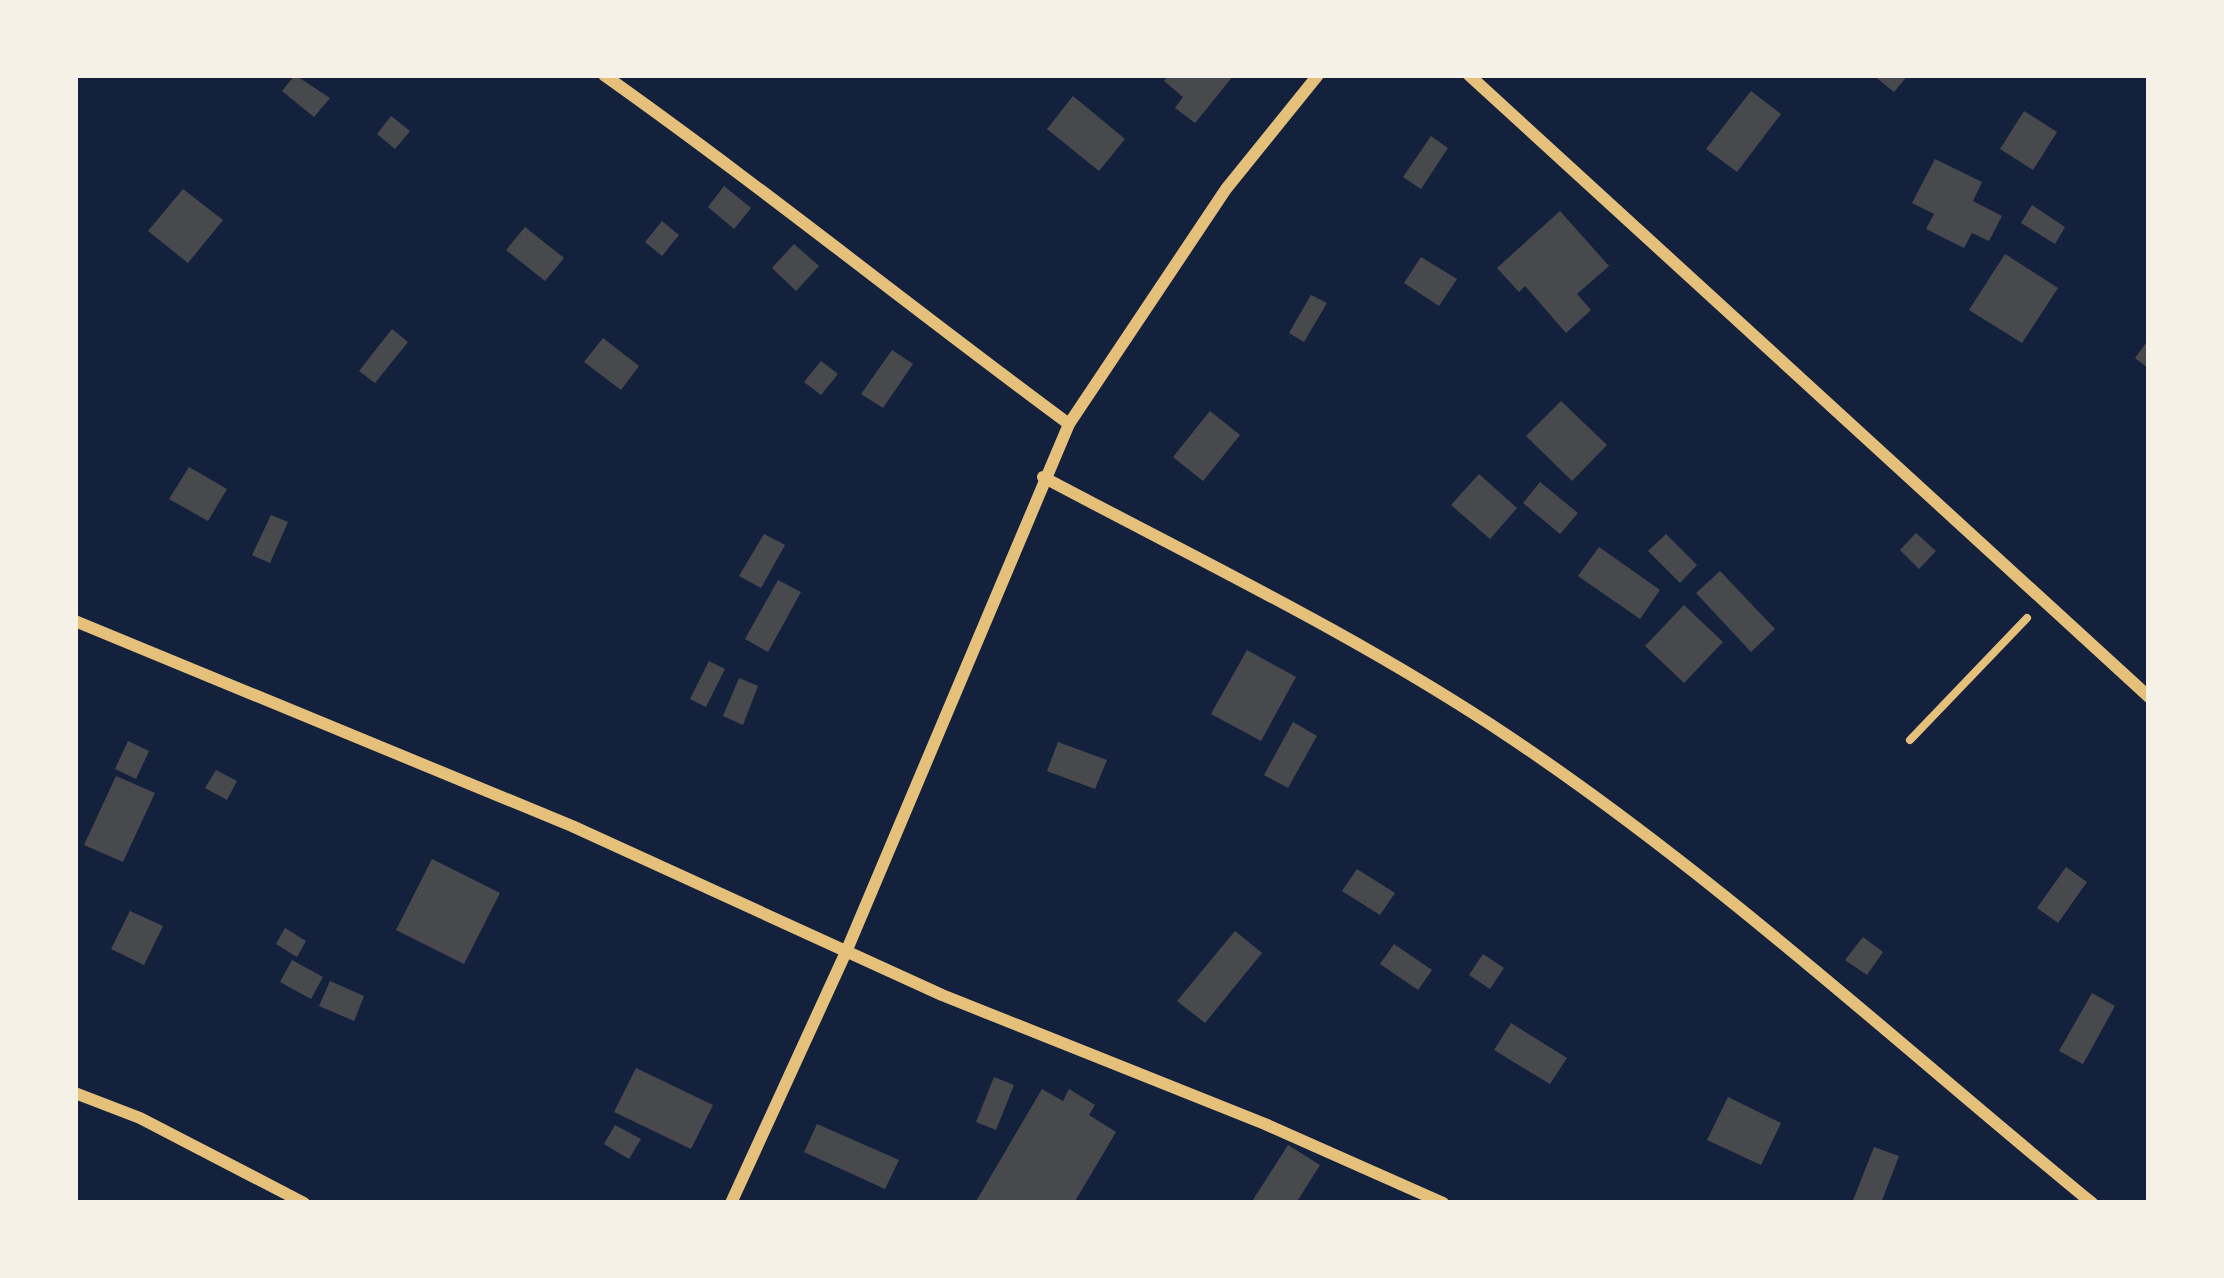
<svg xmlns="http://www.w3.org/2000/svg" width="2224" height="1278" font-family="Literata,serif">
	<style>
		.building { fill: #48494c }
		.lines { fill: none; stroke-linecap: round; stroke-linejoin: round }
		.path { stroke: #e5c07b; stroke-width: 8 }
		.minor { stroke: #e5c07b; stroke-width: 12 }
	</style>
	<rect width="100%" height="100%" fill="#14213d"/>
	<g class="building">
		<path d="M 295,75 L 330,98 L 314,117 L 282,91 Z"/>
		<path d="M 1169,75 L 1234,75 L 1195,123 L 1175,108 L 1183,97 L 1164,81 Z"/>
		<path d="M 1873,75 L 1908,75 L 1894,92 Z"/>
		<path d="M 1751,91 L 1781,114 L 1737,172 L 1706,149 Z"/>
		<path d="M 1073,96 L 1125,139 L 1099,171 L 1047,129 Z"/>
		<path d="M 2024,111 L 2057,132 L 2033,170 L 2000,149 Z"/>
		<path d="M 391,116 L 410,131 L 395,149 L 377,134 Z"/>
		<path d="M 1431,136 L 1448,148 L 1421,189 L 1403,177 Z"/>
		<path d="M 1935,159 L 1982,182 L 1973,201 L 2002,216 L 1989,241 L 1972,233 L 1964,248 L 1926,229 L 1934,214 L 1912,203 Z"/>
		<path d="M 724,186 L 751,208 L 734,229 L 708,207 Z"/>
		<path d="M 183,189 L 223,220 L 188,263 L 148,231 Z"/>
		<path d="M 2032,205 L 2065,227 L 2055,244 L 2021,223 Z"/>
		<path d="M 1560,211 L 1609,266 L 1577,294 L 1591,310 L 1566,333 L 1525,286 L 1519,292 L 1497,268 Z"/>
		<path d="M 662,221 L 679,235 L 662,256 L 645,242 Z"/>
		<path d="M 525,227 L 564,258 L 545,281 L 506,250 Z"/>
		<path d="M 794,244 L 819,266 L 796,291 L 772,268 Z"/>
		<path d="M 2005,254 L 2058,288 L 2022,343 L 1969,310 Z"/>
		<path d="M 1421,257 L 1457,279 L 1439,306 L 1404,283 Z"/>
		<path d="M 1311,295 L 1327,303 L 1304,342 L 1289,333 Z"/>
		<path d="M 392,329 L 408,342 L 375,383 L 359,371 Z"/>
		<path d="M 603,338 L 639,366 L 621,390 L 584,362 Z"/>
		<path d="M 2149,339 L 2149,369 L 2135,358 Z"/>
		<path d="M 892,350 L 913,364 L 883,408 L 861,394 Z"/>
		<path d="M 821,361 L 838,374 L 821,395 L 804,382 Z"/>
		<path d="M 1561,401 L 1607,445 L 1572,481 L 1526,436 Z"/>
		<path d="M 1210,411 L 1240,435 L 1203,481 L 1173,457 Z"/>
		<path d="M 189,467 L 227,489 L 208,521 L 169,499 Z"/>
		<path d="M 1479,474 L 1517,508 L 1490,539 L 1451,505 Z"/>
		<path d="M 1540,482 L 1578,513 L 1560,534 L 1523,503 Z"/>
		<path d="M 271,515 L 288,522 L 270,563 L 252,555 Z"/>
		<path d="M 1916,533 L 1936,551 L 1919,569 L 1900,550 Z"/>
		<path d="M 764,534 L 785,545 L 761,588 L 739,576 Z"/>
		<path d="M 1666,534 L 1697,565 L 1680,583 L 1648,551 Z"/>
		<path d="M 1599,547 L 1660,590 L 1640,619 L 1578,576 Z"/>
		<path d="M 1720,571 L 1775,629 L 1751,652 L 1696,593 Z"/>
		<path d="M 778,580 L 801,592 L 768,652 L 745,639 Z"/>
		<path d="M 1684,605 L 1723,642 L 1684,683 L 1645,646 Z"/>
		<path d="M 1247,650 L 1296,677 L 1261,741 L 1211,714 Z"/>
		<path d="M 709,661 L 725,669 L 706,707 L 690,699 Z"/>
		<path d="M 739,678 L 758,686 L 743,725 L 723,716 Z"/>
		<path d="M 1293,722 L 1317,736 L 1288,788 L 1264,775 Z"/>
		<path d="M 128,741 L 149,751 L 136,779 L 115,769 Z"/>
		<path d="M 1058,742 L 1107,760 L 1095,789 L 1047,771 Z"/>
		<path d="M 216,770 L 237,781 L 227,800 L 205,788 Z"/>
		<path d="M 116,776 L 155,793 L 123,862 L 84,845 Z"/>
		<path d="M 432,859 L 500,893 L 464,964 L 396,930 Z"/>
		<path d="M 2066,867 L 2087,882 L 2058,923 L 2037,908 Z"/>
		<path d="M 1357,869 L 1395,893 L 1380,915 L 1342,891 Z"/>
		<path d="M 130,911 L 163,926 L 144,965 L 111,949 Z"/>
		<path d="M 285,928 L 306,941 L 297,957 L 276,944 Z"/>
		<path d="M 1235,931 L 1262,953 L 1205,1023 L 1177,1001 Z"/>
		<path d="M 1863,937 L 1883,952 L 1867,975 L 1845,960 Z"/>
		<path d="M 1394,944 L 1432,970 L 1418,990 L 1380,964 Z"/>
		<path d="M 1483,954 L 1504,968 L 1490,989 L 1469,975 Z"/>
		<path d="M 292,960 L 323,977 L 311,999 L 280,982 Z"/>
		<path d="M 330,981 L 364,996 L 354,1021 L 319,1006 Z"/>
		<path d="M 2092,993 L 2115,1006 L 2083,1064 L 2059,1051 Z"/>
		<path d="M 1511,1023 L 1567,1058 L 1550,1084 L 1494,1050 Z"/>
		<path d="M 636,1068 L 713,1105 L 691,1149 L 614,1112 Z"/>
		<path d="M 994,1077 L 1014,1085 L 996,1130 L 976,1122 Z"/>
		<path d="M 1042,1089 L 1063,1101 L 1069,1089 L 1095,1105 L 1089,1115 L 1116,1132 L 1074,1203 L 975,1203 Z"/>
		<path d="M 1728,1097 L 1781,1123 L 1761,1165 L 1707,1140 Z"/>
		<path d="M 817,1124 L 899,1160 L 885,1189 L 804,1152 Z"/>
		<path d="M 615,1125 L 641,1139 L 629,1159 L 604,1144 Z"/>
		<path d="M 1288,1145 L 1320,1165 L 1296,1203 L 1251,1203 Z"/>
		<path d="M 1874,1147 L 1899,1156 L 1881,1203 L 1852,1203 Z"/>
	</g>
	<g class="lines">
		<path class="path" d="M 1910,740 L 2027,618"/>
		<g class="minor">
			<path d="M 604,75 C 762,187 913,309 1069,424"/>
			<path d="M 1469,75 L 2149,697"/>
			<path d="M 1043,477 C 1201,561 1362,638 1511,738 C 1717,876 1900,1046 2092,1203"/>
			<path d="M 75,621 L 572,826 L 942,995 L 1265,1124 L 1443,1203"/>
			<path d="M 75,1093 L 140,1118 L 304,1203"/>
			<path d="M 731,1203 L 846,952 L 1069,424 L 1226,189 L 1318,75"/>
		</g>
	</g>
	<rect width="2224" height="1278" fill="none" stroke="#f6f1e7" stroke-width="156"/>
</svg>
